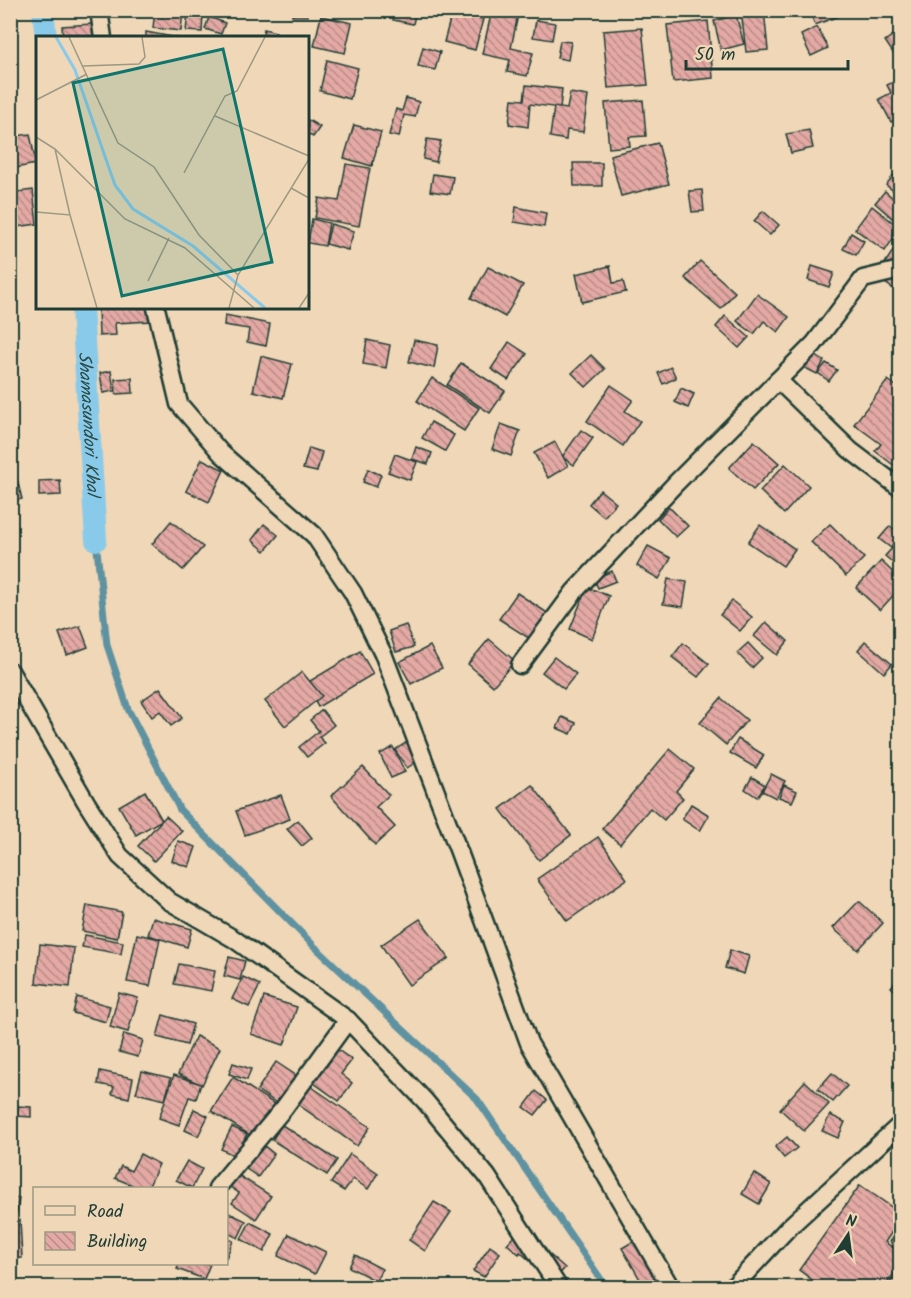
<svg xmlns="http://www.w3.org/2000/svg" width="911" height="1298" font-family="Kalam,sans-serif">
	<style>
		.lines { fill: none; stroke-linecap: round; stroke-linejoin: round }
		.stream { stroke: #5f92a1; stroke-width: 7 }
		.canal { stroke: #89caea; stroke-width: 22 }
		.building { fill: url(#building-back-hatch); stroke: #1f3d34; stroke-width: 1.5 }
		.minor-casing { stroke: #1f3d34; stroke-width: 21 }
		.minor { stroke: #efd7b7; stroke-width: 16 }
		.labels { text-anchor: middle; stroke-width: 4.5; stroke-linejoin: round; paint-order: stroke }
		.water-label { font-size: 18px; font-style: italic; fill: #2a4b46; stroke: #efd7b7 }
		.inset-river { fill: none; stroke: #89caea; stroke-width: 3 }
		.inset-road { fill: none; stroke: #9c9983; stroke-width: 1.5 }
		.view { fill: #0f766e; fill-opacity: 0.15; stroke: #0f766e; stroke-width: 3 }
		.inset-edge { fill: none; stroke: #1f3d34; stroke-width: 3 }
	</style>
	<defs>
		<pattern id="building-back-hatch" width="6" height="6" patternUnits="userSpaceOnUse" patternTransform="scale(1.5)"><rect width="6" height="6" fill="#e4a9a4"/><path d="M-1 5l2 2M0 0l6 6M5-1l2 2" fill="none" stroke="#b88b86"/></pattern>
	</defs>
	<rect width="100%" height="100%" fill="#efd7b7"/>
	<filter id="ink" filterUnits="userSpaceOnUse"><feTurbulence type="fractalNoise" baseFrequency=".0167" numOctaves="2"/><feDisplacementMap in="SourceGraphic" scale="12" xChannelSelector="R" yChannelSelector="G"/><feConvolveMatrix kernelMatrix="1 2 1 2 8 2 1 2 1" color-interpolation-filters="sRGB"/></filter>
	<g filter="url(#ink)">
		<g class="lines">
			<path class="stream" d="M 96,540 L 107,645 L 128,709 L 180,810 L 314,946 L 477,1099 L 607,1288"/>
			<g class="canal">
				<path d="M 43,10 L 46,38"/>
				<path id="s1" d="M 82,308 L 96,540"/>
			</g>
		</g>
		<g class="building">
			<path d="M 155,10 L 183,10 L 181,31 L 153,28 Z"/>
			<rect x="292" y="10" width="16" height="6"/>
			<path d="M 395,10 L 416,10 L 413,24 L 393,20 Z"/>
			<path d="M 492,10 L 519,10 L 511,48 L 533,53 L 527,76 L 507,72 L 510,60 L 482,54 Z"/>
			<path d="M 741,10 L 764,10 L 768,50 L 746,52 Z"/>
			<path d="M 809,10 L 848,10 L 849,12 L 815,25 Z"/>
			<path d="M 452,12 L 483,19 L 475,50 L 444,42 Z"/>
			<path d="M 188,13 L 203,14 L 202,32 L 186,31 Z"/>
			<path d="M 736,15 L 744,44 L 721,50 L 714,21 Z"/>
			<path d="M 321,16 L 352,23 L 345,53 L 314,46 Z"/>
			<path d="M 209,17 L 225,23 L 221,34 L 205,29 Z"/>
			<path d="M 536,20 L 555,23 L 552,40 L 533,37 Z"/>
			<path d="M 708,21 L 713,78 L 673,82 L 667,25 Z"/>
			<path d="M 92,24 L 93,38 L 63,38 L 62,26 Z"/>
			<path d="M 817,27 L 828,48 L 811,56 L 801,35 Z"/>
			<path d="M 642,28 L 648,85 L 608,88 L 603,31 Z"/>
			<path d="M 264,29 L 276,32 L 274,38 L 262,38 Z"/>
			<path d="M 146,32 L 178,38 L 146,38 Z"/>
			<path d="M 896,33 L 900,39 L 900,63 L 885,41 Z"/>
			<path d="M 560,41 L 571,42 L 568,60 L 557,58 Z"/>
			<path d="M 423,47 L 440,52 L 435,70 L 418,66 Z"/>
			<path d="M 327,60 L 358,68 L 350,99 L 320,91 Z"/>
			<path d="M 900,79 L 900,117 L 891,122 L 879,99 L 891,93 L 887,85 Z"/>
			<path d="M 526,85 L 562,89 L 560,108 L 530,104 L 528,127 L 509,124 L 512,99 L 524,100 Z"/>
			<path d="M 570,93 L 588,96 L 583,132 L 567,130 L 566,140 L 550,137 L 554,107 L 567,109 Z"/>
			<path d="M 406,98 L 419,102 L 415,117 L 404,115 L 399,137 L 389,135 L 396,109 L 402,111 Z"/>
			<path d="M 643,100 L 646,136 L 629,137 L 630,146 L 609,148 L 605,103 Z"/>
			<path d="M 308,120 L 320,127 L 313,137 L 308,134 Z"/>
			<path d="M 354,125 L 381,132 L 372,166 L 344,158 Z"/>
			<path d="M 809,130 L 813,148 L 791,153 L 786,134 Z"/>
			<path d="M 30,134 L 36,164 L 10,169 L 10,137 Z"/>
			<path d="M 427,139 L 441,141 L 436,162 L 423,159 Z"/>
			<path d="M 658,143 L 669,184 L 621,196 L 610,155 Z"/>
			<path d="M 573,163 L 602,163 L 602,186 L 574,186 Z"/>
			<path d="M 346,164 L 370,168 L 359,226 L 315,218 L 319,198 L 339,201 Z"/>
			<path d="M 900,167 L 900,196 L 886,185 Z"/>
			<path d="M 433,174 L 453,177 L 450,194 L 430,191 Z"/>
			<path d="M 33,190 L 37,224 L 10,228 L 10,193 Z"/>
			<path d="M 702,190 L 704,211 L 692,212 L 689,191 Z"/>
			<path d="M 885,191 L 900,204 L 900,225 L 875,203 Z"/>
			<path d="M 872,206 L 900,228 L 885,251 L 855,229 Z"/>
			<path d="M 516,207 L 546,213 L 544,227 L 514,222 Z"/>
			<path d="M 763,211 L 779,225 L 770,235 L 754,221 Z"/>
			<path d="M 312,219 L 329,223 L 325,246 L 308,243 Z"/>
			<path d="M 331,224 L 354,231 L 348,250 L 326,244 Z"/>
			<path d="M 851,233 L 864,241 L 856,255 L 843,249 Z"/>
			<path d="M 900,240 L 900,293 L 876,277 Z"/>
			<path d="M 700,261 L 735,292 L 721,309 L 685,278 Z"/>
			<path d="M 610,266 L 613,283 L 623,281 L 626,292 L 582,302 L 576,274 Z"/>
			<path d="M 812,266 L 834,273 L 829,287 L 808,280 Z"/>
			<path d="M 488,267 L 523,285 L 505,317 L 471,298 Z"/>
			<path d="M 757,294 L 789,317 L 778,332 L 764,321 L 754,334 L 737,321 Z"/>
			<path d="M 98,308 L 152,308 L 152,321 L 115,323 L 116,335 L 99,336 Z"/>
			<path d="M 225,315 L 270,324 L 266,346 L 247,342 L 249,329 L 224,325 Z"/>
			<path d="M 725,316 L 749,337 L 739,348 L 716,327 Z"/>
			<path d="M 367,340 L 390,345 L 386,368 L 363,364 Z"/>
			<path d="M 414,340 L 438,345 L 434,368 L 409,362 Z"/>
			<path d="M 509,342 L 527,354 L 508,380 L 491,369 Z"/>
			<path d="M 812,354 L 824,361 L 817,374 L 805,368 Z"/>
			<path d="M 591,355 L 605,369 L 586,387 L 572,373 Z"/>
			<path d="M 261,356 L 292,364 L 283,398 L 253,391 Z"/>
			<path d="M 461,363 L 505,391 L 490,413 L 447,385 Z"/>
			<path d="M 826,363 L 837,370 L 829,381 L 818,373 Z"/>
			<path d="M 671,367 L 676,378 L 663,384 L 658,373 Z"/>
			<path d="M 111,371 L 114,391 L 103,393 L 100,373 Z"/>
			<path d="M 132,378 L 133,393 L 116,394 L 115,379 Z"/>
			<path d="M 432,378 L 479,408 L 464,431 L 417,401 Z"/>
			<path d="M 888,380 L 900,389 L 900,461 L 896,467 L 875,451 L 881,444 L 854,424 Z"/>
			<path d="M 611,385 L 633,400 L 625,411 L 640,421 L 623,446 L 587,421 Z"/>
			<path d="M 681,388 L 694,394 L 688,408 L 675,402 Z"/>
			<path d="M 431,422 L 454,435 L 445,451 L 422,438 Z"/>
			<path d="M 501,424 L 520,431 L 511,456 L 492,449 Z"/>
			<path d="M 581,430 L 593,438 L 574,465 L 562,457 Z"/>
			<path d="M 754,441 L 779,463 L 753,490 L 729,468 Z"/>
			<path d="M 555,442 L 568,466 L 548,478 L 534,453 Z"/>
			<path d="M 416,447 L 432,453 L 428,464 L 412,459 Z"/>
			<path d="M 309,448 L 322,452 L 317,472 L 303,469 Z"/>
			<path d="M 395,454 L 417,462 L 410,480 L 388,472 Z"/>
			<path d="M 202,459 L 224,470 L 209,502 L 186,491 Z"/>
			<path d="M 785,464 L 809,486 L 784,514 L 760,491 Z"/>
			<path d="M 368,469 L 381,475 L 376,487 L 363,482 Z"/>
			<path d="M 15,471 L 22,499 L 10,502 L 10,472 Z"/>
			<path d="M 60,480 L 61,495 L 39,496 L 39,481 Z"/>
			<path d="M 600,490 L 616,503 L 604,517 L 589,504 Z"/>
			<path d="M 669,507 L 688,526 L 676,537 L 658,519 Z"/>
			<path d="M 171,521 L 203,547 L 183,570 L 152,544 Z"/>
			<path d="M 264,524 L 278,535 L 265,551 L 252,540 Z"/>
			<path d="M 830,524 L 864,558 L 846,576 L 811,542 Z"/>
			<path d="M 760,525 L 795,549 L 783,566 L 748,542 Z"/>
			<path d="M 890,526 L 900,534 L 891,548 L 879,539 Z"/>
			<path d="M 895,545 L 900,549 L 900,569 L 885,556 Z"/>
			<path d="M 648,546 L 671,558 L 659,579 L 637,566 Z"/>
			<path d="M 881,561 L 900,579 L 900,588 L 880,610 L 856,588 Z"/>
			<path d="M 612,571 L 616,581 L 598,588 L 594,579 Z"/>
			<path d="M 668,579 L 687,582 L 683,607 L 663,604 Z"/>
			<path d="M 587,587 L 609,596 L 592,639 L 570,629 Z"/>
			<path d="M 517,593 L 552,616 L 535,642 L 499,619 Z"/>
			<path d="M 732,601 L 752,617 L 740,631 L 720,615 Z"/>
			<path d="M 766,622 L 788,641 L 777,655 L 754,636 Z"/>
			<path d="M 406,625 L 414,647 L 396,652 L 389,631 Z"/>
			<path d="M 80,626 L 88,647 L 67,655 L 59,633 Z"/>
			<path d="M 489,639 L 515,661 L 493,686 L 468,664 Z"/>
			<path d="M 865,641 L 892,664 L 884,673 L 858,650 Z"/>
			<path d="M 683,643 L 709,664 L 698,677 L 672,657 Z"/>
			<path d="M 748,643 L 762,658 L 752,668 L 737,653 Z"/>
			<path d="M 430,646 L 442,668 L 411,684 L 399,662 Z"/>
			<path d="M 360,651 L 373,674 L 318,707 L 305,684 Z"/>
			<path d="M 554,657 L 576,674 L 564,689 L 542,672 Z"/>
			<path d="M 302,672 L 322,696 L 285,726 L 265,701 Z"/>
			<path d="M 160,688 L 182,718 L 171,726 L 160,711 L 152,717 L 141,701 Z"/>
			<path d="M 721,698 L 747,720 L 726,745 L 700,723 Z"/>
			<path d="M 322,710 L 334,725 L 319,737 L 325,743 L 307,757 L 299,747 L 319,731 L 310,720 Z"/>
			<path d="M 562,717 L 576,723 L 571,734 L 557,728 Z"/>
			<path d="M 738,739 L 764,755 L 756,768 L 730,753 Z"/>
			<path d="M 410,740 L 422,758 L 407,768 L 395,750 Z"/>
			<path d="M 393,747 L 405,772 L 391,778 L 380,754 Z"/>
			<path d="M 670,749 L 694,769 L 676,791 L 683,798 L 664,820 L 650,808 L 620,844 L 602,829 Z"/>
			<path d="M 363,767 L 389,795 L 376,807 L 395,827 L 375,845 L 331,796 Z"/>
			<path d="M 771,774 L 785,781 L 776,798 L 762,791 Z"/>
			<path d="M 752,777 L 765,785 L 757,797 L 745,789 Z"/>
			<path d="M 532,785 L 571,835 L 539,860 L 500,809 Z"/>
			<path d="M 784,785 L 797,791 L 792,802 L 779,797 Z"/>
			<path d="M 145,791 L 162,820 L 136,835 L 119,806 Z"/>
			<path d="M 281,795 L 290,819 L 245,835 L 236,811 Z"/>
			<path d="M 691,804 L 709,815 L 700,831 L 682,819 Z"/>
			<path d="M 166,816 L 182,831 L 154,861 L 138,846 Z"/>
			<path d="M 298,820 L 312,838 L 302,846 L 287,829 Z"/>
			<path d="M 598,837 L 627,879 L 567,921 L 537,879 Z"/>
			<path d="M 178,841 L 196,847 L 189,867 L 172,861 Z"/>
			<path d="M 859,901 L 883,923 L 858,950 L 833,928 Z"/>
			<path d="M 87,905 L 122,912 L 117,938 L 82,931 Z"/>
			<path d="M 153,918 L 192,929 L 187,947 L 148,935 Z"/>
			<path d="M 420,919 L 449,958 L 409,985 L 381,945 Z"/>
			<path d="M 137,934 L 160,939 L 150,986 L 127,982 Z"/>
			<path d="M 85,935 L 123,942 L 121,954 L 82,947 Z"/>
			<path d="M 40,944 L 74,948 L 70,987 L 36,983 Z"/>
			<path d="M 730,950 L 749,956 L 744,974 L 725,968 Z"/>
			<path d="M 229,957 L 245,961 L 240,980 L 224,976 Z"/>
			<path d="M 179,964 L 215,971 L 211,991 L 174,984 Z"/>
			<path d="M 243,977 L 260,985 L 249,1007 L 232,999 Z"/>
			<path d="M 900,977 L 900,995 L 891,987 Z"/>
			<path d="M 119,993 L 138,998 L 128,1032 L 110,1027 Z"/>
			<path d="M 77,997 L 110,1006 L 106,1022 L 73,1013 Z"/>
			<path d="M 264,997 L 297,1007 L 284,1045 L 251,1034 Z"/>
			<path d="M 163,1015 L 193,1024 L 187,1045 L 157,1037 Z"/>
			<path d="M 124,1034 L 143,1040 L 138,1057 L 119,1052 Z"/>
			<path d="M 196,1036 L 220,1048 L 202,1085 L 178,1074 Z"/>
			<path d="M 338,1050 L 352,1060 L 341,1074 L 352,1083 L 339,1101 L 314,1083 Z"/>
			<path d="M 276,1062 L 303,1080 L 284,1108 L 257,1090 Z"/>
			<path d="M 233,1063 L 251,1069 L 247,1080 L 229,1074 Z"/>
			<path d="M 100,1071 L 133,1078 L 129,1098 L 112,1094 L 114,1087 L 98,1084 Z"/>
			<path d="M 142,1071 L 171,1078 L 165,1100 L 136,1093 Z"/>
			<path d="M 832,1073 L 847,1086 L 833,1102 L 818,1089 Z"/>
			<path d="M 174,1075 L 201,1084 L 196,1099 L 189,1097 L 179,1125 L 159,1118 Z"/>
			<path d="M 233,1077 L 279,1107 L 258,1140 L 211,1111 Z"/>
			<path d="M 805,1081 L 829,1104 L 804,1131 L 780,1109 Z"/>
			<path d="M 309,1085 L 370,1127 L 357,1146 L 296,1103 Z"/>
			<path d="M 536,1091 L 547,1100 L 535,1115 L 524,1107 Z"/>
			<path d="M 18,1106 L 31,1107 L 31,1117 L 17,1116 Z"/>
			<path d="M 194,1109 L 208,1116 L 198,1136 L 185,1130 Z"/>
			<path d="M 830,1115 L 845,1122 L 838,1138 L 822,1131 Z"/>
			<path d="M 282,1125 L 337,1160 L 327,1175 L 272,1140 Z"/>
			<path d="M 232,1127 L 247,1134 L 235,1156 L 221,1149 Z"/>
			<path d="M 787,1137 L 797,1148 L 784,1158 L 775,1147 Z"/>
			<path d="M 262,1144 L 274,1154 L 258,1177 L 245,1168 Z"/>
			<path d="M 140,1154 L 159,1164 L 148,1188 L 139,1188 L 115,1178 L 121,1166 L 131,1171 Z"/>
			<path d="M 350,1154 L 378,1173 L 368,1189 L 353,1179 L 344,1191 L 331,1183 Z"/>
			<path d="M 187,1161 L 202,1169 L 192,1188 L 176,1180 Z"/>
			<path d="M 754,1173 L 771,1184 L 759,1204 L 742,1194 Z"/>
			<path d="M 238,1175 L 271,1196 L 256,1219 L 232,1203 L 239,1193 L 230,1187 Z"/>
			<path d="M 860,1185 L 900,1213 L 900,1220 L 885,1242 L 900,1253 L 900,1265 L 884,1288 L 823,1288 L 799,1270 Z"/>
			<path d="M 10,1197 L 19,1198 L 17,1212 L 10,1211 Z"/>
			<path d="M 434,1202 L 451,1212 L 425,1251 L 409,1240 Z"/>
			<path d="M 227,1212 L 246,1221 L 238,1238 L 226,1232 Z"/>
			<path d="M 20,1220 L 22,1258 L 10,1259 L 10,1221 Z"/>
			<path d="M 250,1222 L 273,1234 L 264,1252 L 241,1239 Z"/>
			<path d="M 520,1229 L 565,1268 L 553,1281 L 520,1252 L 519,1254 L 507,1244 Z"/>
			<path d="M 289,1234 L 326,1252 L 315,1274 L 278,1256 Z"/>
			<path d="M 900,1234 L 900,1258 L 890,1241 Z"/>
			<path d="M 226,1238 L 233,1241 L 226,1258 Z"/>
			<path d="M 639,1238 L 669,1288 L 645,1288 L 622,1248 Z"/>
			<path d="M 490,1246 L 500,1253 L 484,1277 L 473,1271 Z"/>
			<path d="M 355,1255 L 382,1269 L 376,1281 L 349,1267 Z"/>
			<path d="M 179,1264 L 210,1264 L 204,1279 L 177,1269 Z"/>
			<path d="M 900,1270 L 900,1288 L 886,1288 Z"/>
		</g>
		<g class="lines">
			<defs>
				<g id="minor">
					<path d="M 99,10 L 103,38"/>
					<path d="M 156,308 L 179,404 L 221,453 L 314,535 L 353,593 L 384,656 L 459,852 L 529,1043 L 671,1288"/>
					<path d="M 778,380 L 850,450 L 900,488"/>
					<path d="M 520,665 L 574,592 L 676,483 L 814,344 L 863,279 L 900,270"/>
					<path d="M 10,671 L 86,802 L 120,856 L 169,901 L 234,939 L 348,1020 L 425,1101 L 487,1176 L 559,1288"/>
					<path d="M 217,1188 L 284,1108 L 348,1020"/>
					<path d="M 732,1288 L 787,1229 L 900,1125"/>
				</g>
			</defs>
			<use href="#minor" class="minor-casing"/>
			<use href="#minor" class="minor"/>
		</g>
	</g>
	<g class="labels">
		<g class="water-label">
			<text dy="6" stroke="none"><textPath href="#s1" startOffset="116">Shamasundori Khal</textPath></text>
		</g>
	</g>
	<g transform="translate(36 36)">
		<rect width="273" height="273" fill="#efd7b7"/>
		<path class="inset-river" d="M 20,1 L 39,34 L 73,132M 73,132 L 79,149 L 97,173 L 157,210 L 229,272"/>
		<path class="inset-road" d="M 33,1 L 82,107 L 118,131 L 163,199 L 202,239M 47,30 L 103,28 L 109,21 L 106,1M 0,64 L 51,38M 179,80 L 273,120M 0,101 L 19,113 L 34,179 L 0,176M 19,113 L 89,183 L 149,212 L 218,272M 148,137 L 189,60 L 201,55 L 229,1M 255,152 L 273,162M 34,179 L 61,272M 112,245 L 133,202M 193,272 L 202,239 L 273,123M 263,272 L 273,257"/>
		<path class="view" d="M 187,13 L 236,226 L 86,260 L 37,47 Z"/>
		<rect width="273" height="273" class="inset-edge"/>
	</g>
	<rect width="911" height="1298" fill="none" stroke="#efd7b7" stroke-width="36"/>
	<rect x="18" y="18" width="875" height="1262" fill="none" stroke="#1f3d34" stroke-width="2" filter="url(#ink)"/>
	<rect x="33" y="1187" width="195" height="78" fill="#efd7b7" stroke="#9c9983" stroke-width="1.5"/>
	<rect x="45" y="1206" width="30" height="9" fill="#efd7b7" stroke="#9c9983" stroke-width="1.5"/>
	<text x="87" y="1217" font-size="18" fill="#1f3d34">Road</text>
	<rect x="45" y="1232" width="30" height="18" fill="url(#building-back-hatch)" stroke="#9c9983" stroke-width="1.5"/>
	<text x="87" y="1247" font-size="18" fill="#1f3d34">Building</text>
	<g transform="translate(848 1235) rotate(13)" stroke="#efd7b7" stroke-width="4.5" paint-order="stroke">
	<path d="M0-4.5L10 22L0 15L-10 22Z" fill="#1f3d34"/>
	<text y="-9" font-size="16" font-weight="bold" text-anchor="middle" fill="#1f3d34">N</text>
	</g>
	<path d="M686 60v9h162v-9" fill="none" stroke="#1f3d34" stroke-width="3"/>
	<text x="695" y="60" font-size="18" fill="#1f3d34" stroke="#efd7b7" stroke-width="4.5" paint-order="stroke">50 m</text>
</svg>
